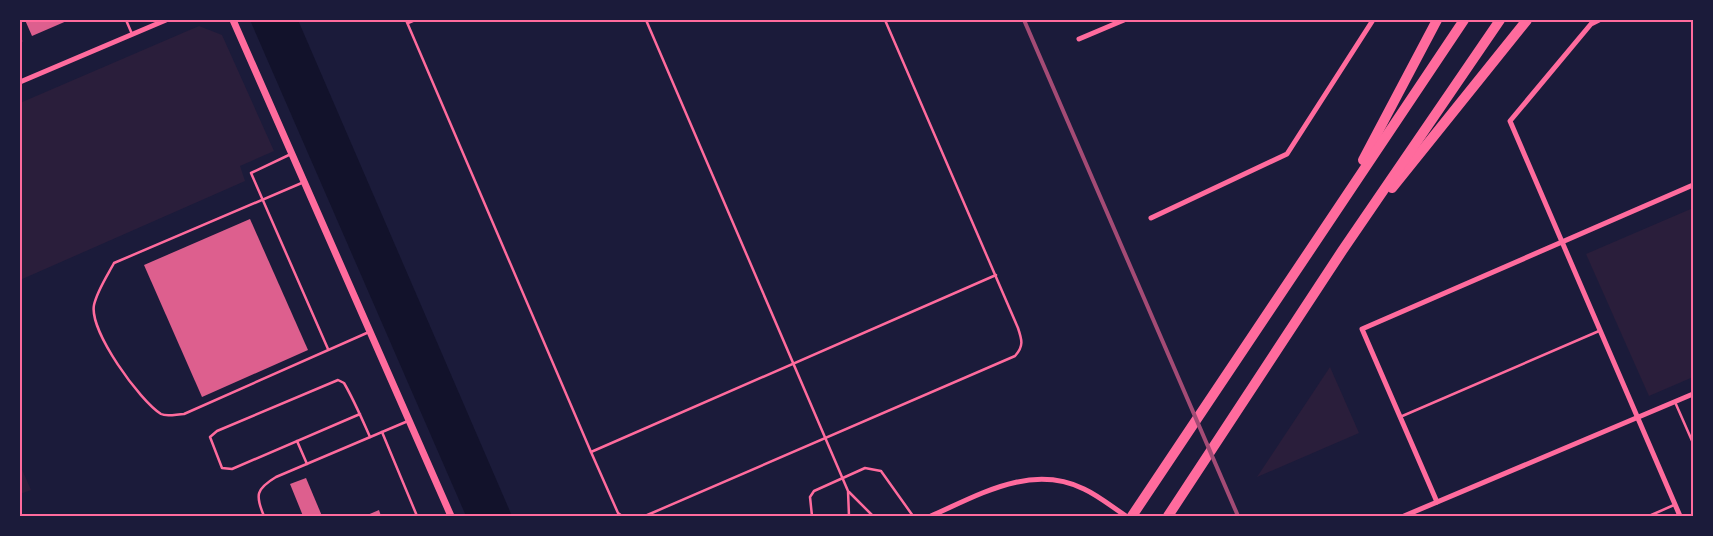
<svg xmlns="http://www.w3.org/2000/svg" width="1713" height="536" font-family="'Roboto Condensed',sans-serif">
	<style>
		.green { fill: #2a1e3b }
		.water { fill: #12122b }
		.building { fill: #dd5f8e }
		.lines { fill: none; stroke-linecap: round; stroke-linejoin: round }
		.service { stroke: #ff6b9d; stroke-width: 2.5 }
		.minor { stroke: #ff6b9d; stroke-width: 5 }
		.tertiary { stroke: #ff6b9d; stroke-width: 7 }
		.motorway { stroke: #ff6b9d; stroke-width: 10 }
		.rail { stroke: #a44b75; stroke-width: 4 }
		.neatline { fill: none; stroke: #ff6b9d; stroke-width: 2 }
	</style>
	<rect width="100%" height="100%" fill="#1b1b3a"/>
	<g class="green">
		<path d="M 199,26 L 222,35 L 274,151 L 240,166 L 245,181 L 20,280 L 20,103 Z"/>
		<path d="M 1693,208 L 1693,377 L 1649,396 L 1586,254 Z"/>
		<path d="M 1330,367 L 1359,433 L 1257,477 Z"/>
		<path d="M 20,465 L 31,490 L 20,494 Z"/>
	</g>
	<path class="water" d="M 250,20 L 298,20 L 512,516 L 466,516 Z"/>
	<g class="building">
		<path d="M 25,20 L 69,20 L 32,36 Z"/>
		<path d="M 250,219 L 308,350 L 202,397 L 144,265 Z"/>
		<path d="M 306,478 L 322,516 L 303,516 L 290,484 Z"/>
		<path d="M 379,510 L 381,516 L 365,516 Z"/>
	</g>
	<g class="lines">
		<g class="service">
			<path d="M 126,20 L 132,34"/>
			<path d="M 406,20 L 591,452 L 618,513 L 622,516"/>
			<path d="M 646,20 L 848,491 L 849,516"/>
			<path d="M 408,23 L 415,20"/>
			<path d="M 20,41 L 21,41"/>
			<path d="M 291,154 L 251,173 L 328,349"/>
			<path d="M 304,182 L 114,263 C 107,276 97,291 94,305 C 89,331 140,401 161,414 C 167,417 177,414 184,414 L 369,332"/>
			<path d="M 1675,402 L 1693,443"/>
			<path d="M 360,414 L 232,469 L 222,468 L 210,437 L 217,431 L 338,380 L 344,383 C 354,400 362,419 370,437"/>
			<path d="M 1400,417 L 1599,331"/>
			<path d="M 382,432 L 417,516"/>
			<path d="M 297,441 L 307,464"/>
			<path d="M 591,452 L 996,275"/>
			<path d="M 849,492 L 873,516"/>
			<path d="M 264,516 C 255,495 256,489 276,477 L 408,421"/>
			<path d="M 645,516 L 1015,356 C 1024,346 1022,340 1018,328 L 885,20"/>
			<path d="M 812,516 L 810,497 L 814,491 L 865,468 L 881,471 L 913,516"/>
			<path d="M 1649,516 L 1674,505"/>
		</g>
		<g class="minor">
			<path d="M 1599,20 L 1591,24 L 1510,121 L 1680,516"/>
			<path d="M 1079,39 L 1124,20"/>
			<path d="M 20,82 L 166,20"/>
			<path d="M 1151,218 L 1287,154 L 1373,20"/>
			<path d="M 1437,502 L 1362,329 L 1693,185"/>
			<path d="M 931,516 C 979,495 1031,463 1084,489 C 1099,496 1112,507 1126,516"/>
			<path d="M 1404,516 L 1693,394"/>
		</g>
		<path class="tertiary" d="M 233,20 L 451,516"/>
		<g class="motorway">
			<path d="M 1363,160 L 1437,20"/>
			<path d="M 1392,188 L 1527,20"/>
			<path d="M 1132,516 L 1464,20"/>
			<path d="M 1168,516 L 1342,251 L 1500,20"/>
		</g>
		<path class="rail" d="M 1024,20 L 1238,516"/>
	</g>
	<rect width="1713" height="536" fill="none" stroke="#1b1b3a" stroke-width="42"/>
	<rect x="21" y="21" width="1671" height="494" class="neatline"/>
</svg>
